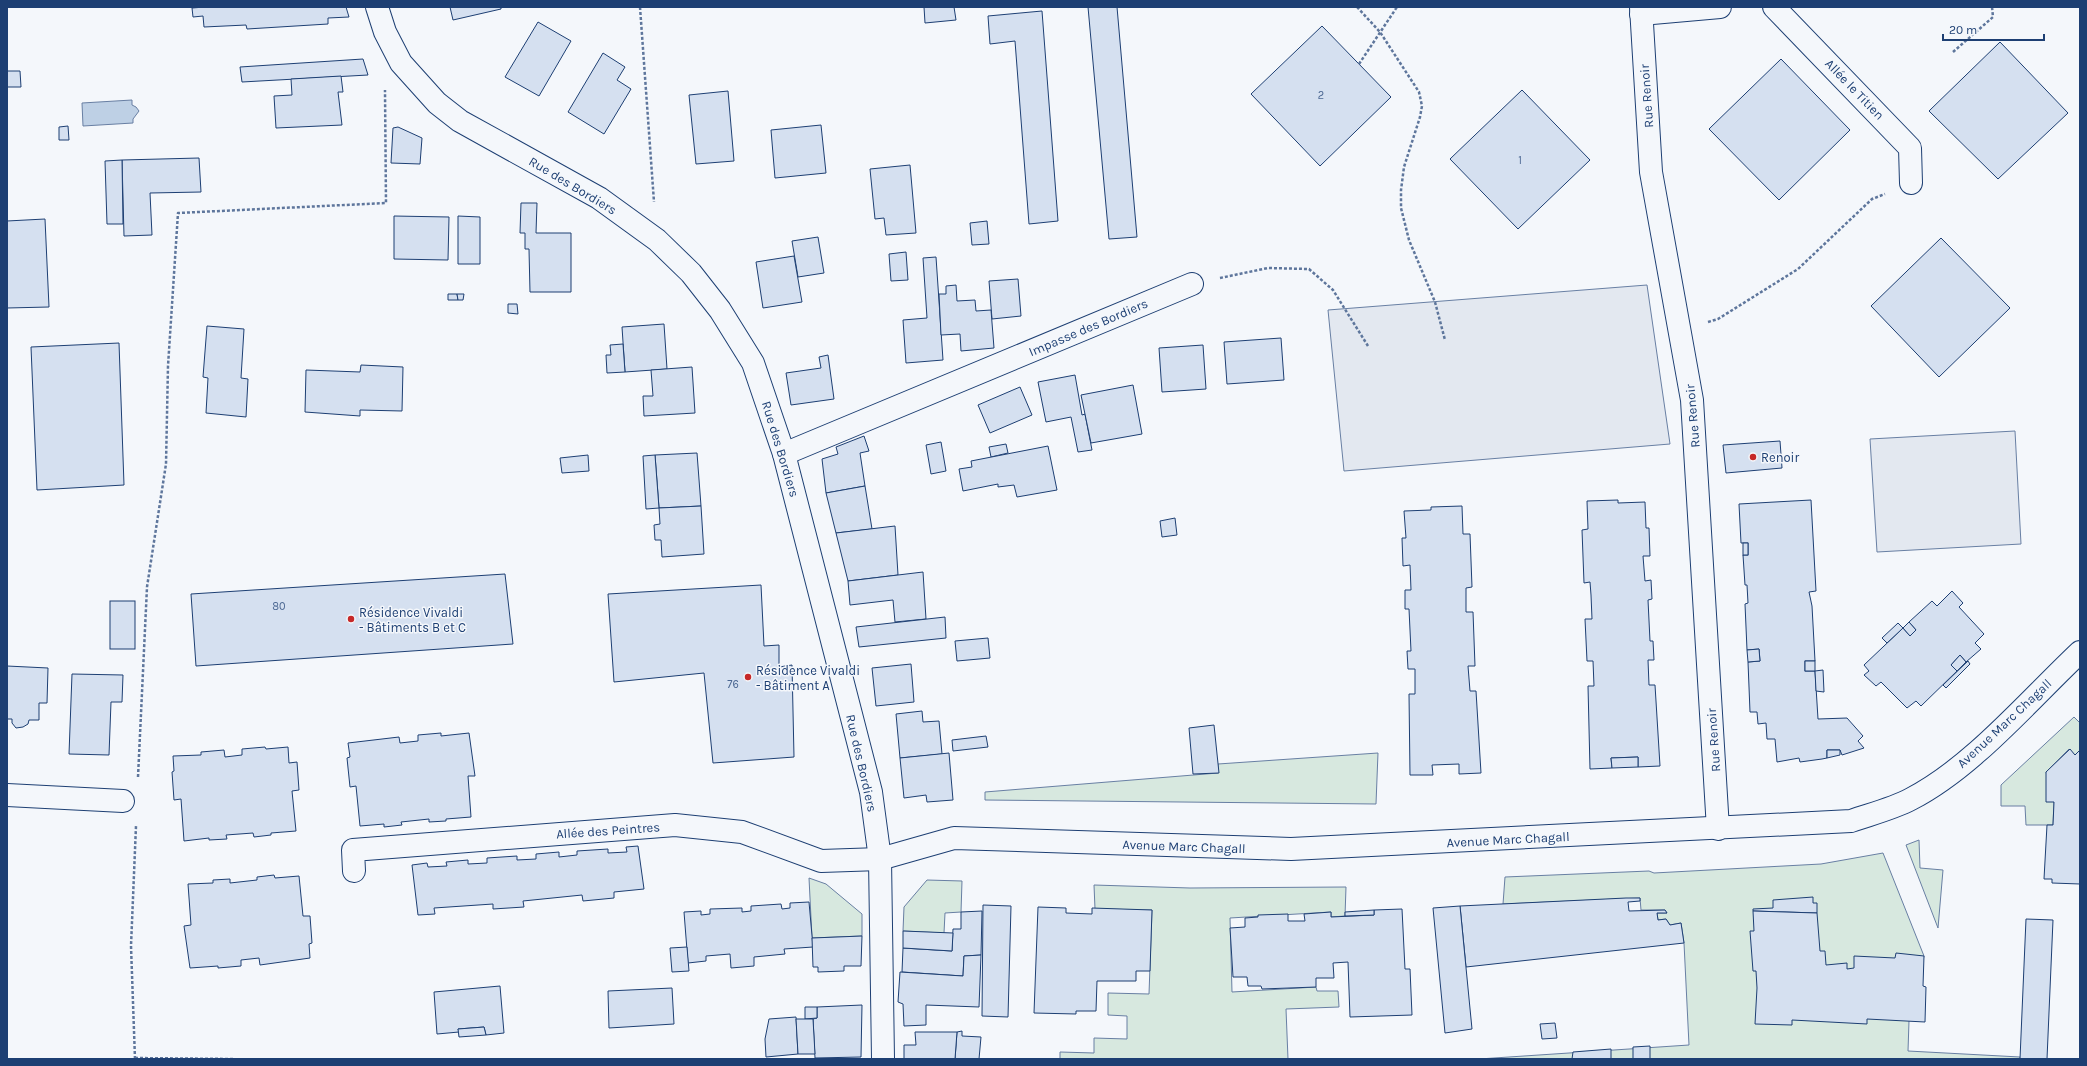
<svg xmlns="http://www.w3.org/2000/svg" width="2087" height="1066" font-family="Karla,sans-serif">
	<style>
		.green { fill: #d7e8df; stroke: #687fa3 }
		.parking { fill: #e3e8f0; stroke: #687fa3 }
		.water { fill: #bed0e5; stroke: #687fa3 }
		.building { fill: #d5e0f0; stroke: #1d3f73 }
		.lines { fill: none; stroke-linecap: round; stroke-linejoin: round }
		.street-casing { stroke: #1d3f73; stroke-width: 24 }
		.secondary-casing { stroke: #1d3f73; stroke-width: 24 }
		.path { stroke: #5e769c; stroke-width: 2.5; stroke-dasharray: 3 2; stroke-linecap: butt }
		.street { stroke: #f4f7fb; stroke-width: 22 }
		.secondary { stroke: #f4f7fb; stroke-width: 22 }
		.poi-dot { fill: #c62828; stroke: #f4f7fb; stroke-width: 1.5 }
		.labels { text-anchor: middle; stroke-width: 3; stroke-linejoin: round; paint-order: stroke }
		.number-label { font-size: 11px; fill: #4b6792 }
		.street-label { font-size: 13px; fill: #1d3f73; stroke: #f4f7fb }
		.poi-label { font-size: 13px; fill: #1d3f73; stroke: #f4f7fb; text-anchor: start }
	</style>
	<rect width="100%" height="100%" fill="#f4f7fb"/>
	<g class="green">
		<path d="M 2074,717 L 2080,723 L 2080,750 L 2075,755 L 2069,749 L 2046,772 L 2054,802 L 2053,825 L 2026,825 L 2025,806 L 2001,806 L 2001,785 Z"/>
		<path d="M 1378,753 L 1376,804 L 985,800 L 985,792 L 1218,773 L 1218,764 Z"/>
		<path d="M 1919,840 L 1920,868 L 1943,870 L 1938,928 L 1906,845 Z"/>
		<path d="M 1883,853 L 1924,956 L 1909,1021 L 1908,1051 L 2020,1057 L 2020,1059 L 1479,1059 L 1689,1045 L 1684,943 L 1681,923 L 1670,925 L 1666,919 L 1658,920 L 1657,913 L 1667,913 L 1665,910 L 1641,910 L 1640,898 L 1503,904 L 1505,877 L 1649,871 L 1654,873 L 1821,864 Z"/>
		<path d="M 809,878 L 826,884 L 862,914 L 862,936 L 812,938 Z"/>
		<path d="M 927,880 L 962,881 L 961,912 L 945,913 L 944,933 L 903,931 L 904,907 Z"/>
		<path d="M 1094,885 L 1190,888 L 1346,887 L 1345,916 L 1331,917 L 1331,912 L 1230,918 L 1232,992 L 1316,987 L 1317,991 L 1338,991 L 1339,1007 L 1286,1009 L 1288,1059 L 1060,1059 L 1060,1052 L 1094,1053 L 1094,1038 L 1127,1039 L 1127,1016 L 1108,1015 L 1108,993 L 1149,994 L 1152,910 L 1095,909 Z"/>
	</g>
	<g class="parking">
		<path d="M 1647,285 L 1670,444 L 1344,471 L 1328,310 Z"/>
		<path d="M 2015,431 L 2021,544 L 1877,552 L 1870,439 Z"/>
	</g>
	<path class="water" d="M 132,100 L 132,105 L 136,107 L 139,111 L 133,119 L 133,123 L 83,126 L 82,103 Z"/>
	<g class="building">
		<path d="M 205,7 L 346,7 L 349,17 L 328,18 L 328,24 L 247,29 L 246,25 L 204,27 L 203,16 L 193,17 L 192,8 Z"/>
		<path d="M 450,7 L 501,7 L 501,9 L 453,20 Z"/>
		<path d="M 924,7 L 954,7 L 956,20 L 925,23 Z"/>
		<path d="M 1088,7 L 1117,7 L 1137,237 L 1109,239 Z"/>
		<path d="M 1042,11 L 1058,221 L 1029,224 L 1015,41 L 990,44 L 988,16 Z"/>
		<path d="M 538,22 L 571,41 L 539,96 L 505,77 Z"/>
		<path d="M 1322,26 L 1391,97 L 1320,166 L 1251,94 Z"/>
		<path d="M 2000,42 L 2068,113 L 1998,179 L 1929,111 Z"/>
		<path d="M 603,53 L 625,67 L 617,80 L 631,89 L 604,134 L 568,112 Z"/>
		<path d="M 363,59 L 368,75 L 242,82 L 240,67 Z"/>
		<path d="M 1781,59 L 1850,130 L 1779,200 L 1709,129 Z"/>
		<path d="M 7,71 L 20,71 L 21,87 L 7,87 Z"/>
		<path d="M 341,76 L 343,92 L 338,92 L 342,125 L 276,128 L 274,96 L 292,95 L 291,79 Z"/>
		<path d="M 1522,90 L 1590,160 L 1518,229 L 1450,159 Z"/>
		<path d="M 728,91 L 734,161 L 696,164 L 689,95 Z"/>
		<path d="M 821,125 L 826,173 L 775,178 L 771,130 Z"/>
		<path d="M 68,126 L 69,140 L 59,140 L 59,127 Z"/>
		<path d="M 398,127 L 422,138 L 420,164 L 391,163 L 393,128 Z"/>
		<path d="M 199,158 L 201,192 L 150,193 L 152,235 L 124,236 L 122,160 Z"/>
		<path d="M 122,160 L 123,224 L 107,224 L 105,161 Z"/>
		<path d="M 910,165 L 916,233 L 886,235 L 884,218 L 875,219 L 870,169 Z"/>
		<path d="M 521,203 L 537,203 L 536,233 L 571,233 L 571,292 L 530,292 L 529,249 L 525,249 L 525,233 L 520,233 Z"/>
		<path d="M 394,216 L 449,217 L 448,260 L 394,259 Z"/>
		<path d="M 458,216 L 480,217 L 480,264 L 458,264 Z"/>
		<path d="M 45,219 L 49,307 L 7,308 L 7,221 Z"/>
		<path d="M 987,221 L 989,244 L 972,245 L 970,223 Z"/>
		<path d="M 818,237 L 824,273 L 798,277 L 792,241 Z"/>
		<path d="M 1941,238 L 2010,308 L 1939,377 L 1871,306 Z"/>
		<path d="M 906,252 L 908,280 L 891,281 L 889,254 Z"/>
		<path d="M 794,256 L 802,302 L 763,308 L 756,262 Z"/>
		<path d="M 936,257 L 943,360 L 906,363 L 903,320 L 927,318 L 923,258 Z"/>
		<path d="M 1018,279 L 1021,316 L 992,319 L 989,281 Z"/>
		<path d="M 956,285 L 957,301 L 975,300 L 976,311 L 991,310 L 994,348 L 961,351 L 960,334 L 941,335 L 939,294 L 946,294 L 946,286 Z"/>
		<path d="M 448,294 L 457,294 L 458,300 L 448,300 Z"/>
		<path d="M 457,294 L 464,294 L 463,300 L 458,300 Z"/>
		<path d="M 508,304 L 517,304 L 518,314 L 508,313 Z"/>
		<path d="M 664,324 L 667,369 L 625,372 L 622,327 Z"/>
		<path d="M 207,326 L 244,329 L 241,378 L 248,379 L 246,417 L 206,413 L 208,378 L 203,377 Z"/>
		<path d="M 1281,338 L 1284,380 L 1227,384 L 1224,342 Z"/>
		<path d="M 119,343 L 124,485 L 37,490 L 31,347 Z"/>
		<path d="M 623,344 L 625,372 L 607,373 L 606,355 L 611,355 L 610,345 Z"/>
		<path d="M 1203,345 L 1206,389 L 1162,392 L 1159,348 Z"/>
		<path d="M 828,355 L 834,399 L 791,405 L 786,373 L 821,368 L 819,357 Z"/>
		<path d="M 361,365 L 403,367 L 402,411 L 360,410 L 360,416 L 305,412 L 306,370 L 360,372 Z"/>
		<path d="M 692,367 L 695,413 L 644,416 L 643,396 L 653,396 L 651,370 Z"/>
		<path d="M 1075,375 L 1082,415 L 1085,414 L 1092,450 L 1078,452 L 1071,417 L 1046,422 L 1038,382 Z"/>
		<path d="M 1133,385 L 1142,434 L 1091,443 L 1081,395 Z"/>
		<path d="M 1020,387 L 1032,415 L 990,433 L 978,405 Z"/>
		<path d="M 864,436 L 869,451 L 860,453 L 865,486 L 826,493 L 822,459 L 838,454 L 836,447 Z"/>
		<path d="M 1780,441 L 1782,468 L 1726,473 L 1723,445 Z"/>
		<path d="M 941,442 L 946,471 L 931,474 L 926,445 Z"/>
		<path d="M 1006,444 L 1008,453 L 991,457 L 989,447 Z"/>
		<path d="M 1048,446 L 1057,490 L 1017,497 L 1014,485 L 998,487 L 998,484 L 963,491 L 959,469 L 972,467 L 971,461 Z"/>
		<path d="M 697,453 L 701,506 L 659,508 L 655,455 Z"/>
		<path d="M 588,455 L 589,471 L 562,473 L 560,458 Z"/>
		<path d="M 655,455 L 659,508 L 646,509 L 643,456 Z"/>
		<path d="M 865,486 L 872,529 L 836,533 L 826,493 Z"/>
		<path d="M 1618,500 L 1618,503 L 1645,502 L 1646,528 L 1649,528 L 1650,556 L 1643,556 L 1645,581 L 1651,580 L 1652,599 L 1648,600 L 1650,641 L 1653,641 L 1654,660 L 1648,660 L 1649,685 L 1655,685 L 1660,766 L 1638,767 L 1638,757 L 1611,758 L 1612,768 L 1590,769 L 1588,686 L 1594,686 L 1593,661 L 1587,661 L 1585,619 L 1592,619 L 1591,595 L 1590,582 L 1584,583 L 1582,530 L 1588,529 L 1587,501 Z"/>
		<path d="M 1811,500 L 1816,591 L 1809,592 L 1812,606 L 1815,661 L 1805,661 L 1805,671 L 1815,671 L 1818,719 L 1847,718 L 1863,736 L 1858,741 L 1864,748 L 1842,755 L 1840,750 L 1827,750 L 1827,758 L 1822,759 L 1800,762 L 1799,758 L 1777,762 L 1775,739 L 1767,739 L 1766,723 L 1758,724 L 1757,712 L 1750,712 L 1748,662 L 1760,661 L 1759,649 L 1747,650 L 1745,604 L 1748,603 L 1747,585 L 1745,585 L 1743,555 L 1748,555 L 1748,543 L 1741,543 L 1739,504 Z"/>
		<path d="M 701,506 L 704,554 L 662,557 L 661,540 L 655,540 L 654,525 L 660,524 L 659,508 Z"/>
		<path d="M 1462,506 L 1463,534 L 1470,534 L 1472,587 L 1466,588 L 1466,612 L 1473,612 L 1475,666 L 1468,666 L 1470,691 L 1476,691 L 1481,773 L 1459,774 L 1459,764 L 1432,765 L 1433,775 L 1410,775 L 1409,694 L 1415,694 L 1415,669 L 1408,669 L 1407,651 L 1411,651 L 1409,609 L 1405,609 L 1405,590 L 1411,590 L 1410,565 L 1403,566 L 1402,538 L 1406,538 L 1404,511 L 1431,510 L 1431,507 Z"/>
		<path d="M 1175,518 L 1177,535 L 1162,537 L 1160,521 Z"/>
		<path d="M 895,526 L 898,575 L 848,581 L 836,533 Z"/>
		<rect x="1743" y="543" width="5" height="12"/>
		<path d="M 923,572 L 926,619 L 895,622 L 893,600 L 850,605 L 848,581 Z"/>
		<path d="M 505,574 L 513,644 L 196,666 L 191,594 Z"/>
		<path d="M 761,585 L 764,646 L 779,645 L 779,667 L 792,665 L 794,757 L 713,763 L 704,673 L 614,682 L 608,594 Z"/>
		<path d="M 1952,591 L 1963,603 L 1959,607 L 1984,634 L 1975,643 L 1981,649 L 1966,662 L 1960,655 L 1951,665 L 1957,671 L 1921,706 L 1916,701 L 1907,708 L 1881,682 L 1876,686 L 1864,675 L 1869,671 L 1864,665 L 1903,628 L 1910,636 L 1916,630 L 1909,622 L 1932,601 L 1937,606 Z"/>
		<rect x="110" y="601" width="25" height="48"/>
		<path d="M 945,617 L 946,638 L 859,647 L 856,627 Z"/>
		<path d="M 1909,622 L 1916,630 L 1910,636 L 1903,628 Z"/>
		<path d="M 1898,623 L 1903,628 L 1887,643 L 1882,638 Z"/>
		<path d="M 988,638 L 990,658 L 957,661 L 955,641 Z"/>
		<path d="M 1759,649 L 1760,661 L 1748,662 L 1747,650 Z"/>
		<path d="M 1960,655 L 1966,662 L 1957,671 L 1951,665 Z"/>
		<rect x="1805" y="661" width="10" height="10"/>
		<path d="M 1968,661 L 1970,664 L 1946,688 L 1943,685 Z"/>
		<path d="M 911,664 L 914,702 L 876,706 L 872,668 Z"/>
		<path d="M 7,666 L 48,668 L 47,703 L 39,703 L 39,720 L 29,720 L 28,724 L 23,727 L 16,728 L 12,723 L 12,719 L 7,719 Z"/>
		<path d="M 1823,670 L 1824,692 L 1816,691 L 1815,671 Z"/>
		<path d="M 72,674 L 123,675 L 122,702 L 111,702 L 109,755 L 69,754 Z"/>
		<path d="M 922,711 L 923,722 L 939,721 L 942,754 L 900,758 L 896,714 Z"/>
		<path d="M 1214,725 L 1219,773 L 1193,774 L 1189,728 Z"/>
		<path d="M 441,733 L 441,736 L 469,733 L 475,776 L 468,776 L 471,817 L 446,819 L 446,821 L 429,822 L 429,819 L 401,822 L 402,825 L 384,827 L 384,824 L 360,826 L 356,786 L 350,787 L 347,758 L 350,757 L 348,743 L 399,737 L 400,743 L 418,741 L 418,735 Z"/>
		<path d="M 986,736 L 988,747 L 953,751 L 952,740 Z"/>
		<path d="M 265,747 L 266,749 L 288,747 L 289,763 L 297,762 L 299,790 L 292,791 L 296,831 L 271,833 L 271,835 L 254,837 L 253,833 L 226,835 L 227,839 L 209,840 L 209,838 L 184,841 L 181,799 L 174,800 L 172,772 L 174,771 L 173,756 L 201,755 L 201,752 L 224,750 L 225,757 L 242,755 L 242,749 Z"/>
		<path d="M 2070,749 L 2075,755 L 2080,750 L 2080,884 L 2052,883 L 2052,879 L 2044,879 L 2047,825 L 2053,825 L 2054,802 L 2046,802 L 2046,772 Z"/>
		<path d="M 1827,750 L 1840,750 L 1840,755 L 1827,758 Z"/>
		<path d="M 949,753 L 953,800 L 927,802 L 926,795 L 904,798 L 900,758 Z"/>
		<path d="M 1638,757 L 1638,767 L 1612,768 L 1611,758 Z"/>
		<path d="M 638,846 L 644,889 L 614,892 L 614,898 L 583,901 L 582,895 L 523,901 L 524,907 L 493,909 L 493,904 L 434,908 L 435,914 L 418,915 L 412,865 L 427,863 L 428,867 L 447,866 L 446,862 L 468,860 L 468,864 L 487,863 L 487,858 L 517,856 L 517,860 L 536,859 L 536,854 L 559,852 L 559,857 L 577,855 L 577,851 L 608,849 L 608,853 L 627,852 L 626,847 Z"/>
		<path d="M 274,875 L 275,878 L 299,876 L 303,916 L 310,916 L 312,943 L 309,944 L 310,958 L 260,965 L 259,958 L 241,960 L 241,966 L 218,968 L 218,966 L 190,968 L 184,926 L 191,925 L 188,884 L 213,883 L 213,880 L 230,879 L 230,883 L 257,880 L 257,877 Z"/>
		<path d="M 1813,897 L 1813,903 L 1817,903 L 1817,913 L 1753,911 L 1753,909 L 1773,908 L 1773,900 Z"/>
		<path d="M 1626,898 L 1640,898 L 1640,901 L 1628,902 L 1629,911 L 1665,910 L 1667,913 L 1657,913 L 1658,920 L 1666,919 L 1670,925 L 1681,923 L 1684,943 L 1466,967 L 1460,906 Z"/>
		<path d="M 809,902 L 813,947 L 784,949 L 785,954 L 754,957 L 754,966 L 731,968 L 730,954 L 706,956 L 706,961 L 688,963 L 684,912 L 701,911 L 701,915 L 710,914 L 710,909 L 742,908 L 742,912 L 751,911 L 751,906 L 781,904 L 782,909 L 790,908 L 790,903 Z"/>
		<path d="M 983,905 L 1011,906 L 1008,1017 L 982,1016 Z"/>
		<path d="M 1460,906 L 1472,1029 L 1445,1033 L 1433,908 Z"/>
		<path d="M 1038,907 L 1066,908 L 1066,913 L 1092,914 L 1092,908 L 1152,910 L 1150,971 L 1136,971 L 1136,981 L 1097,981 L 1096,1011 L 1076,1011 L 1076,1014 L 1034,1013 Z"/>
		<path d="M 1402,909 L 1405,969 L 1410,969 L 1412,1015 L 1350,1017 L 1348,962 L 1333,963 L 1334,978 L 1316,978 L 1316,987 L 1262,989 L 1261,986 L 1248,986 L 1247,977 L 1233,977 L 1230,928 L 1245,927 L 1245,918 L 1258,917 L 1258,915 L 1288,914 L 1288,921 L 1305,921 L 1304,914 L 1331,912 L 1331,917 L 1374,915 L 1374,910 Z"/>
		<path d="M 1374,910 L 1374,915 L 1345,916 L 1345,912 Z"/>
		<path d="M 982,911 L 981,955 L 964,956 L 963,976 L 902,972 L 903,948 L 952,951 L 953,929 L 961,929 L 961,912 Z"/>
		<path d="M 1753,911 L 1817,913 L 1820,951 L 1825,951 L 1826,965 L 1847,963 L 1847,969 L 1854,968 L 1854,956 L 1895,958 L 1896,953 L 1924,956 L 1923,986 L 1926,987 L 1925,1022 L 1867,1019 L 1867,1024 L 1792,1020 L 1792,1025 L 1755,1024 L 1757,988 L 1756,971 L 1753,971 L 1750,931 L 1754,931 Z"/>
		<path d="M 2026,919 L 2053,920 L 2047,1059 L 2020,1059 Z"/>
		<path d="M 903,931 L 953,933 L 952,951 L 903,948 Z"/>
		<path d="M 862,936 L 861,966 L 844,966 L 844,971 L 818,972 L 818,967 L 813,967 L 812,938 Z"/>
		<path d="M 687,947 L 689,971 L 672,972 L 670,948 Z"/>
		<path d="M 981,955 L 979,1007 L 926,1005 L 926,1025 L 904,1026 L 903,1004 L 898,1002 L 900,972 L 963,976 L 964,956 Z"/>
		<path d="M 500,986 L 504,1033 L 486,1035 L 484,1027 L 458,1029 L 459,1032 L 437,1034 L 434,992 Z"/>
		<path d="M 672,988 L 674,1024 L 609,1028 L 608,991 Z"/>
		<path d="M 862,1005 L 861,1057 L 815,1058 L 813,1019 L 817,1018 L 817,1007 Z"/>
		<path d="M 805,1007 L 817,1007 L 817,1018 L 805,1019 Z"/>
		<path d="M 796,1017 L 798,1054 L 766,1057 L 765,1039 L 769,1019 Z"/>
		<path d="M 796,1019 L 813,1019 L 815,1054 L 798,1054 Z"/>
		<path d="M 1555,1023 L 1557,1038 L 1542,1039 L 1540,1024 Z"/>
		<path d="M 484,1027 L 486,1035 L 459,1037 L 458,1029 Z"/>
		<path d="M 962,1031 L 962,1036 L 981,1037 L 979,1059 L 955,1059 L 957,1032 Z"/>
		<path d="M 915,1032 L 957,1032 L 955,1059 L 904,1059 L 904,1045 L 916,1045 Z"/>
		<path d="M 1650,1046 L 1650,1059 L 1633,1059 L 1633,1047 Z"/>
		<path d="M 1611,1049 L 1611,1059 L 1572,1059 L 1573,1052 Z"/>
	</g>
	<g class="lines">
		<defs>
			<g id="street">
				<path d="M 1641,7 L 1651,172 L 1692,400 L 1718,829"/>
				<path d="M 1774,7 L 1910,148 L 1911,183"/>
				<path d="M 1641,14 L 1720,7"/>
				<path d="M 784,454 L 1192,284"/>
				<path d="M 7,795 L 123,801"/>
				<path d="M 354,871 L 353,850 L 675,825 L 742,832 L 821,861 L 880,859 L 954,838 L 1291,849 L 1851,821 C 1871,814 1892,809 1911,799 C 1973,767 2029,700 2080,652"/>
			</g>
			<path id="secondary" d="M 377,7 L 385,32 L 401,63 L 437,103 L 460,121 L 599,198 L 657,240 L 691,273 L 720,310 L 753,363 L 784,454 L 871,792 L 880,859 L 883,1059"/>
		</defs>
		<use href="#street" class="street-casing"/>
		<use href="#secondary" class="secondary-casing"/>
		<g class="path">
			<path d="M 640,7 L 654,202"/>
			<path d="M 1357,7 L 1380,32 L 1419,92 L 1422,106 L 1420,117 L 1404,167 L 1401,190 L 1401,208 L 1409,240 L 1435,302 L 1445,340"/>
			<path d="M 1953,52 L 1993,17 L 1992,7"/>
			<path d="M 1359,64 L 1397,7"/>
			<path d="M 1220,278 L 1268,268 L 1309,269 L 1333,290 L 1368,346"/>
			<path d="M 1708,322 L 1718,319 L 1798,269 L 1872,199 L 1885,194"/>
			<path d="M 138,777 L 147,587 L 166,464 L 168,366 L 178,213 L 386,203 L 385,90"/>
			<path d="M 135,1058 L 235,1059"/>
			<path d="M 135,1059 L 131,946 L 136,826"/>
		</g>
		<use href="#street" class="street"/>
		<use href="#secondary" class="secondary"/>
	</g>
	<g class="poi-dot">
		<circle cx="1753" cy="457" r="4"/>
		<circle cx="351" cy="619" r="4"/>
		<circle cx="748" cy="677" r="4"/>
	</g>
	<g class="labels">
		<g class="number-label">
			<text x="1321" y="99">2</text>
			<text x="1520" y="164">1</text>
			<text x="279" y="610">80</text>
			<text x="733" y="688">76</text>
		</g>
		<g class="street-label">
			<text transform="translate(1855 89) rotate(46)" y="5">Allée le Titien</text>
			<text transform="translate(1646 96) rotate(-94)" y="5">Rue Renoir</text>
			<text transform="translate(573 185) rotate(31)" y="5">Rue des Bordiers</text>
			<text transform="translate(1088 327) rotate(-23)" y="5">Impasse des Bordiers</text>
			<text transform="translate(1692 416) rotate(-95)" y="5">Rue Renoir</text>
			<text transform="translate(781 449) rotate(73)" y="5">Rue des Bordiers</text>
			<text transform="translate(2004 723) rotate(-43)" y="5">Avenue Marc Chagall</text>
			<text transform="translate(1713 740) rotate(-94)" y="5">Rue Renoir</text>
			<text transform="translate(862 763) rotate(77)" y="5">Rue des Bordiers</text>
			<text transform="translate(608 830) rotate(-4)" y="5">Allée des Peintres</text>
			<text transform="translate(1508 839) rotate(-3)" y="5">Avenue Marc Chagall</text>
			<text transform="translate(1184 846) rotate(2)" y="5">Avenue Marc Chagall</text>
		</g>
		<g class="poi-label">
			<text x="1761" y="462">Renoir</text>
			<text x="359" y="617">Résidence Vivaldi<tspan x="359" dy="15">- Bâtiments B et C</tspan></text>
			<text x="756" y="675">Résidence Vivaldi<tspan x="756" dy="15">- Bâtiment A</tspan></text>
		</g>
	</g>
	<rect width="2087" height="1066" fill="none" stroke="#1d3f73" stroke-width="16"/>
	<path d="M1943 34v6h101v-6" fill="none" stroke="#1d3f73" stroke-width="2"/>
	<text x="1949" y="34" font-size="12" fill="#1d3f73" stroke="#f4f7fb" stroke-width="3" paint-order="stroke">20 m</text>
</svg>
